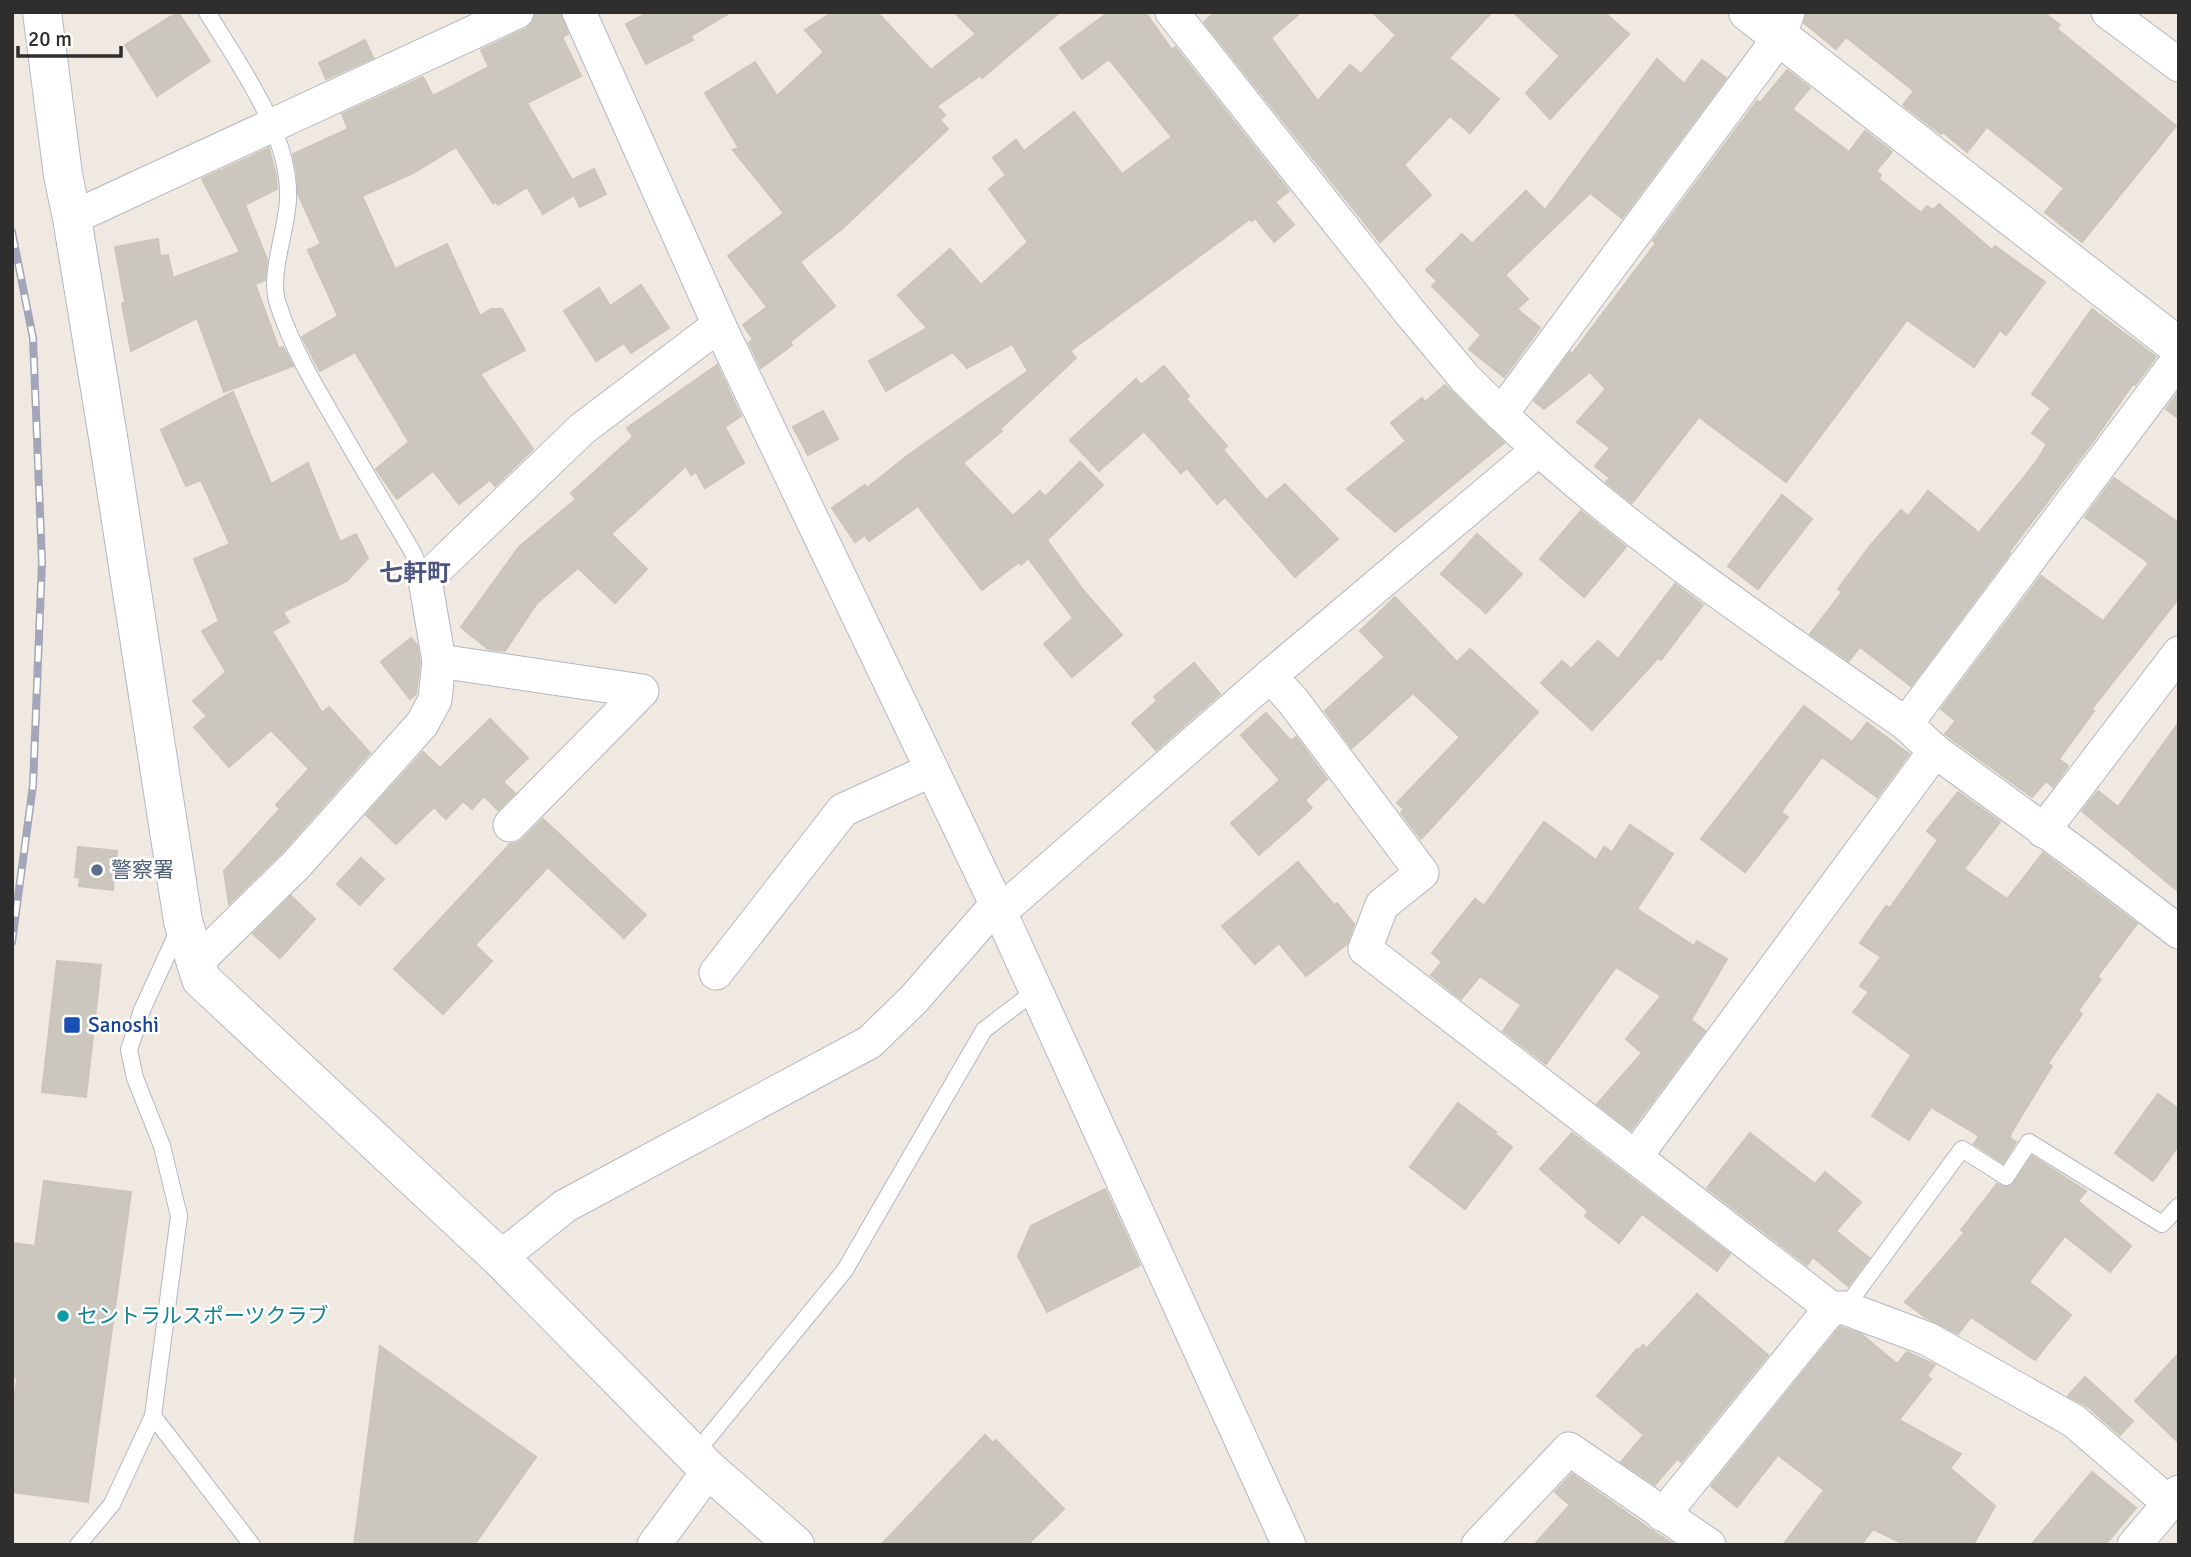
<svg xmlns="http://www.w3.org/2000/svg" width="2191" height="1557" font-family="Signika,'Noto Sans JP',sans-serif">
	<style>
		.building { fill: #cbc7bf; stroke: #cbc5ba; stroke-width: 2 }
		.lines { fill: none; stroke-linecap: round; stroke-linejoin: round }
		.lane-casing { stroke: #b4b7c1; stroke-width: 18 }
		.street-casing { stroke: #b4b7c1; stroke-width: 35 }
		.secondary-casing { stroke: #b4b7c1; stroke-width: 40 }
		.lane { stroke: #fff; stroke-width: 16 }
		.street { stroke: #fff; stroke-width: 33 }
		.secondary { stroke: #fff; stroke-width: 38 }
		.rail-casing { stroke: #a3a6b8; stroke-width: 8 }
		.rail { stroke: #fff; stroke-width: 5; stroke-dasharray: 16; stroke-linecap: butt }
		.service-dot { fill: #5c6f8a; stroke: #fff; stroke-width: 2.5 }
		.transit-dot { fill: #1a4fb4; stroke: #fff; stroke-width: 2.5 }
		.culture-dot { fill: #0f9aa8; stroke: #fff; stroke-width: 2.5 }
		.labels { text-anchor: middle; stroke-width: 5; stroke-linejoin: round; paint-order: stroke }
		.service-label { font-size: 21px; fill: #4e5e75; stroke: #fff; text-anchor: start }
		.transit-label { font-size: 21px; fill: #164399; stroke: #fff; text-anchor: start }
		.culture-label { font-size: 21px; fill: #0d838f; stroke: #fff; text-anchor: start }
		.quarter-label { font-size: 24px; font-weight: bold; fill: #4d5680; stroke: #fff }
	</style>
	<rect width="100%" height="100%" fill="#efe9e1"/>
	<g class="building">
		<path d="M 178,12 L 210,61 L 157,96 L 125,45 Z"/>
		<path d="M 536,12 L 560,12 L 568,34 L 562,37 L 581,76 L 527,103 L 572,180 L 594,169 L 606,194 L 580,207 L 574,195 L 543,214 L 527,187 L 498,205 L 496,202 L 493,203 L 456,147 L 413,173 L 362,196 L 395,269 L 447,244 L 480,316 L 491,309 L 502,309 L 525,350 L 480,374 L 533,449 L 495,486 L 490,480 L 459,504 L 433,471 L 397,499 L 376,469 L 409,442 L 355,352 L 320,371 L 302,337 L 338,316 L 308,250 L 321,244 L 298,194 L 297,173 L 293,154 L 348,129 L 342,114 L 423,77 L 433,96 L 489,67 L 481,50 L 526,29 L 533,22 Z"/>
		<path d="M 649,12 L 731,12 L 691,36 L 693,40 L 646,64 L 626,24 Z"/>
		<path d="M 833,12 L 877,12 L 931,70 L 976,34 L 954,12 L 1060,12 L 982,78 L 981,75 L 937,106 L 945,115 L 940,120 L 948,129 L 843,228 L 800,262 L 835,306 L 790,342 L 792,345 L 761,368 L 749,343 L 753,339 L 743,325 L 767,307 L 728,256 L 784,213 L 733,150 L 739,148 L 705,93 L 755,62 L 777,96 L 824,52 L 805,30 Z"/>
		<path d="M 1109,12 L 1145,12 L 1172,50 L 1175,47 L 1289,191 L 1275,202 L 1294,225 L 1274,242 L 1255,218 L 1252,221 L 1250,219 L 1070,351 L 1076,358 L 1000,429 L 1002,431 L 963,463 L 1013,516 L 1040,491 L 1045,497 L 1080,462 L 1103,485 L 1047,540 L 1083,590 L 1122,635 L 1072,677 L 1044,644 L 1073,618 L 1028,558 L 1021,565 L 1019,562 L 982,590 L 918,506 L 869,541 L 865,535 L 855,542 L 832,508 L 865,485 L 867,488 L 907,456 L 1028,371 L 1012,344 L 967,368 L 953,352 L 886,391 L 869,361 L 927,328 L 898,295 L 950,249 L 981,285 L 1028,242 L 989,189 L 1006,175 L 993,158 L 1016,140 L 1024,151 L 1074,112 L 1122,174 L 1172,137 L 1109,59 L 1082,79 L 1060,48 Z"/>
		<path d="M 1215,12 L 1301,12 L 1271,38 L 1318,101 L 1350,65 L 1361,74 L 1396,35 L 1372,12 L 1492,12 L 1449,58 L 1499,99 L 1470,133 L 1450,116 L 1404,165 L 1431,195 L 1380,242 L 1204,22 Z"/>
		<path d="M 1513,12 L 1604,12 L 1629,34 L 1550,119 L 1526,93 L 1560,56 Z"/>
		<path d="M 1807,12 L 2043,12 L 2060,25 L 2057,29 L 2176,126 L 2082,242 L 2045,212 L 2064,188 L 1987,127 L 1967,152 L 1943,132 L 1941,134 L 1903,105 L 1914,91 L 1846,37 L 1836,49 L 1804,23 Z"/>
		<path d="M 365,40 L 373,58 L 326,79 L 319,63 Z"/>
		<path d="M 1657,59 L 1684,84 L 1702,60 L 1726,78 L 1622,218 L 1590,193 L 1505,275 L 1528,299 L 1517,309 L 1540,328 L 1504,377 L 1469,349 L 1481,335 L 1432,286 L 1437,281 L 1426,270 L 1462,234 L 1472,244 L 1526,191 L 1545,210 Z"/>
		<path d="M 1787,70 L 1810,88 L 1792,109 L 1849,152 L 1865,131 L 1892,152 L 1876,171 L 1881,175 L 1879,179 L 1921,213 L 1927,206 L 1933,210 L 1939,204 L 1992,250 L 1995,246 L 2045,282 L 2006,335 L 2000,330 L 1974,367 L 1907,320 L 1786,482 L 1699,417 L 1632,503 L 1606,482 L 1610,478 L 1595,466 L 1610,448 L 1577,422 L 1606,389 L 1590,372 L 1544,409 L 1534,401 L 1570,352 L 1572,354 L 1656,243 L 1653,241 L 1757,101 L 1760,103 Z"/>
		<path d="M 269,148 L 276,176 L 277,189 L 245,205 L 267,259 L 265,280 L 255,284 L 279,349 L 283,347 L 293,366 L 224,392 L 197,318 L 131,351 L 122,304 L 125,302 L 115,247 L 158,239 L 160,256 L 168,255 L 173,278 L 240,252 L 202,179 Z"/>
		<path d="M 641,285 L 669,328 L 631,353 L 624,343 L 596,361 L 564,311 L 599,288 L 610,306 Z"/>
		<path d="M 2092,309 L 2156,357 L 2135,385 L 2133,384 L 2091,444 L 2009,552 L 2010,553 L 1911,686 L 1860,647 L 1849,661 L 1810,634 L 1842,592 L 1838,589 L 1869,547 L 1901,510 L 1908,516 L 1928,491 L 1979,533 L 2036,462 L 2047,444 L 2032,433 L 2051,408 L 2032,394 Z"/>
		<path d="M 717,365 L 741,416 L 725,427 L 744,463 L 705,488 L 696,472 L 691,475 L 686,466 L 611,534 L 647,569 L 615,603 L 578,568 L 537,603 L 505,651 L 488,649 L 461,627 L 519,547 L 576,499 L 571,493 L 633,437 L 627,428 Z"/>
		<path d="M 1164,366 L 1189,396 L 1186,399 L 1227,446 L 1223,450 L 1266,500 L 1285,484 L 1338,539 L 1295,577 L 1225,497 L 1217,504 L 1187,468 L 1181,473 L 1144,431 L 1099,471 L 1070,440 L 1136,379 L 1141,385 Z"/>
		<path d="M 1445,385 L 1504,443 L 1395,532 L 1347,489 L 1406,441 L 1391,423 L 1422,398 L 1425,402 Z"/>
		<path d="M 2179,391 L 2179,419 L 2166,409 Z"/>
		<path d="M 233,392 L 271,484 L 308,463 L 340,542 L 356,534 L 368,558 L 347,581 L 283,612 L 289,622 L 272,631 L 322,713 L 329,707 L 370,753 L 282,852 L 229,904 L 224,871 L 280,809 L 276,805 L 309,769 L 271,730 L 229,767 L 194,727 L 207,716 L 193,701 L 226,672 L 202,631 L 219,621 L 194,559 L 230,544 L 201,480 L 186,486 L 161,430 Z"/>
		<path d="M 823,411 L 838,439 L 808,455 L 793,427 Z"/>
		<path d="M 2114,478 L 2179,523 L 2179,598 L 2091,710 L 2094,711 L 2059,759 L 2068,766 L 2053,787 L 2046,781 L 2032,797 L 1945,734 L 1956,721 L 1941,709 L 2041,576 L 2103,621 L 2149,563 L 2085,517 Z"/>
		<path d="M 1782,495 L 1812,519 L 1758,589 L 1728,566 Z"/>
		<path d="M 1581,511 L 1626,547 L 1584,597 L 1540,559 Z"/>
		<path d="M 1477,534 L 1522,574 L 1486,613 L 1441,574 Z"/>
		<path d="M 1675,584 L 1703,605 L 1661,660 L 1658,658 L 1592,730 L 1541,683 L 1562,661 L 1571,669 L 1598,641 L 1618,659 Z"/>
		<path d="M 1395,597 L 1457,662 L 1470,649 L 1538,712 L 1421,839 L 1401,813 L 1404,809 L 1397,803 L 1460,737 L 1413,693 L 1352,748 L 1325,711 L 1385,657 L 1360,631 Z"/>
		<path d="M 411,638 L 417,645 L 420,662 L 416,694 L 410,699 L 381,662 Z"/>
		<path d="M 1194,663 L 1220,694 L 1156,750 L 1132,723 L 1157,701 L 1154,697 Z"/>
		<path d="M 1804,706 L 1852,742 L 1867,723 L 1909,754 L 1877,797 L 1822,757 L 1781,812 L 1788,817 L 1745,872 L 1701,839 Z"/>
		<path d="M 1266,713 L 1291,741 L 1296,737 L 1327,779 L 1305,800 L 1312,808 L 1259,855 L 1231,823 L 1280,780 L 1241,735 Z"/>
		<path d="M 490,719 L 528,758 L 503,782 L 515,793 L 498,810 L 484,796 L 472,809 L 463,801 L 446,819 L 434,807 L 396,844 L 366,815 L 423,752 L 440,768 Z"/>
		<path d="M 2179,722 L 2179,892 L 2082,811 L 2098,791 L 2118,807 Z"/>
		<path d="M 1958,792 L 2000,822 L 1964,869 L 2007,899 L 2043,853 L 2137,924 L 2097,977 L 2101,979 L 2078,1011 L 2082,1014 L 2048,1063 L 2052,1066 L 2011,1133 L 2010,1138 L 2016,1142 L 2003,1163 L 1974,1144 L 1979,1136 L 1931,1107 L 1909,1140 L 1872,1116 L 1911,1055 L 1853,1012 L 1869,992 L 1860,986 L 1881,957 L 1860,943 L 1886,906 L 1890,908 L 1938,840 L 1927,831 Z"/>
		<path d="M 543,819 L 646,915 L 624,938 L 548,867 L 475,945 L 492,961 L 443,1014 L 394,969 L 510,844 L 516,843 L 523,839 Z"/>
		<path d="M 1544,822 L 1596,860 L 1604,847 L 1612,852 L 1630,825 L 1673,854 L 1637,909 L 1694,946 L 1697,941 L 1727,959 L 1691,1020 L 1705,1031 L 1631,1130 L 1597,1104 L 1642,1053 L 1626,1039 L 1661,996 L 1616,967 L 1546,1064 L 1503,1031 L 1521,1005 L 1480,976 L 1461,999 L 1431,975 L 1442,962 L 1432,953 L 1475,899 L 1484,906 Z"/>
		<path d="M 78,847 L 117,851 L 113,890 L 79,886 L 80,878 L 75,877 Z"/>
		<path d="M 361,858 L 384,879 L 360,905 L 337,884 Z"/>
		<path d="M 1298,862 L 1334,905 L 1337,903 L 1354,924 L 1347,944 L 1306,976 L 1279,943 L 1255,964 L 1222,926 Z"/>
		<path d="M 291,896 L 315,919 L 280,958 L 253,934 Z"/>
		<path d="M 57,961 L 101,965 L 86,1097 L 42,1092 Z"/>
		<path d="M 2158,1094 L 2179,1109 L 2179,1145 L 2153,1181 L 2115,1153 Z"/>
		<path d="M 1458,1103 L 1496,1132 L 1495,1134 L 1512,1147 L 1465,1209 L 1410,1167 Z"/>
		<path d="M 1572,1133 L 1730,1254 L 1717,1271 L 1642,1214 L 1619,1243 L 1585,1216 L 1588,1211 L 1540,1169 Z"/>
		<path d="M 1750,1133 L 1815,1184 L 1825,1172 L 1861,1202 L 1836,1231 L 1869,1258 L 1848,1286 L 1813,1257 L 1807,1265 L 1707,1188 Z"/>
		<path d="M 2032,1156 L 2086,1191 L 2078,1201 L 2131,1246 L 2110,1272 L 2065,1236 L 2029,1282 L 2071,1315 L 2035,1360 L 1971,1317 L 1958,1334 L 1925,1317 L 1905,1302 L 1965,1232 L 1961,1230 L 1997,1184 L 2005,1187 L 2011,1186 Z"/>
		<path d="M 44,1181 L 131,1192 L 88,1502 L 12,1492 L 12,1415 L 17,1378 L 12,1377 L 12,1243 L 35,1246 Z"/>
		<path d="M 1105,1189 L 1140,1265 L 1047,1312 L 1018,1256 L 1031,1226 Z"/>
		<path d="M 1697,1294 L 1768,1355 L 1681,1462 L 1677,1459 L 1655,1485 L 1621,1462 L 1644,1435 L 1597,1396 L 1637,1349 L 1639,1350 L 1643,1345 L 1646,1348 L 1649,1346 Z"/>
		<path d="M 1840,1327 L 1861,1334 L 1897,1364 L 1907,1352 L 1935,1365 L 1927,1376 L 1931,1379 L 1899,1420 L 1961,1454 L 1950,1468 L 1995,1506 L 1973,1545 L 1906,1545 L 1873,1529 L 1861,1545 L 1783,1545 L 1824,1490 L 1778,1455 L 1737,1507 L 1711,1486 Z"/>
		<path d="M 380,1346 L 536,1457 L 474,1545 L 354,1545 Z"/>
		<path d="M 2179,1353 L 2179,1443 L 2135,1401 Z"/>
		<path d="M 2085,1377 L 2133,1421 L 2120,1435 L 2087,1406 L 2068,1396 Z"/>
		<path d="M 985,1435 L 993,1443 L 996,1440 L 1064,1509 L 1027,1545 L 881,1545 Z"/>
		<path d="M 2092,1472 L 2136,1508 L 2105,1545 L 2031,1545 Z"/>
		<path d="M 1572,1474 L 1651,1530 L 1675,1545 L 1534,1545 L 1570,1505 L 1555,1492 Z"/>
	</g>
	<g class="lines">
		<defs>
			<g id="lane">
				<path d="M 207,12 C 239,65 291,135 288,199 C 287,230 268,276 278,304 C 292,348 316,388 339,427 C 363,469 388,510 412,551 L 425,580"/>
				<path d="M 179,929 L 142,1010 L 129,1050 L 135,1078 L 162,1146 L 179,1216 L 153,1416 L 252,1545"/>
				<path d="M 1845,1308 L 1962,1149 L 2006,1177 L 2029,1142 L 2162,1224 L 2179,1206"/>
				<path d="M 694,1455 L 845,1270 L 984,1030 L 1035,991"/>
				<path d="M 78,1545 L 112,1504 L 153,1416"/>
			</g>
			<g id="street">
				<path d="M 579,12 L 719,325 L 1000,912 L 1289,1545"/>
				<path d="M 1172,12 L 1408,310 L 1464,377 L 1501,414"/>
				<path d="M 1788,12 L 1779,38 L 1501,414 C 1623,532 1767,626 1906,724 L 1935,751 L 2077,854 L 2179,932"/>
				<path d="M 2108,12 L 2179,65"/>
				<path d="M 72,218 L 517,12"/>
				<path d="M 439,661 L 642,691 L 510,825"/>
				<path d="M 1270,676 L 1293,701 L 1422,873 L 1382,905 L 1365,949 L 1831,1308 L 1845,1308 L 1928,1339 L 2074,1421 L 2169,1503"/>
				<path d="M 1906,724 L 2179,359"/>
				<path d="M 2043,831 L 2179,653"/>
				<path d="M 1000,912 L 1270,676 L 1538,450"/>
				<path d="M 195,964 L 296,865 L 422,724 L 435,700 L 439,661 L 425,580 L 582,429 L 719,325"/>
				<path d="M 716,973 L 843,810 L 932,770"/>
				<path d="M 1636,1156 L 1935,751"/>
				<path d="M 500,1258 L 565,1206 L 870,1042 L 914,999 L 996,905"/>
				<path d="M 1663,1515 L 1831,1308"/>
				<path d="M 654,1545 L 709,1470"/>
				<path d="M 1478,1545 L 1569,1449 L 1709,1545"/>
				<path d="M 2134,1545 L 2179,1492"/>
			</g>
			<g id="secondary">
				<path d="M 42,12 L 63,175 L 72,218 L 109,443 L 183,921 L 201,979 L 500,1258 L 709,1470 L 795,1545"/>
				<path d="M 1748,12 L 2179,347"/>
			</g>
		</defs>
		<use href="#lane" class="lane-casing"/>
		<use href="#street" class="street-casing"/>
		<use href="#secondary" class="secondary-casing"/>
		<use href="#lane" class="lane"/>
		<use href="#street" class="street"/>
		<use href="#secondary" class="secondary"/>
		<defs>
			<path id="rail" d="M 12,232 L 33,338 L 42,562 L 33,785 L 12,942"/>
		</defs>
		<use href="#rail" class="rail-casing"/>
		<use href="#rail" class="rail"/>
	</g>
	<circle class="service-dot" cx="97" cy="870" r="7"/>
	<rect class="transit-dot" x="63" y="1016" width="18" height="18" rx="3.5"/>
	<circle class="culture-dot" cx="63" cy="1316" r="7"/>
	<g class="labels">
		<g class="service-label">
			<text x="111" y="877">警察署</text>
		</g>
		<g class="transit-label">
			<text x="88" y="1032">Sanoshi</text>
		</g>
		<g class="culture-label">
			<text x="77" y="1323">セントラルスポーツクラブ</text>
		</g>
		<g class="quarter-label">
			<text x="415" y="581">七軒町</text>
		</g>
	</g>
	<rect width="2191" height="1557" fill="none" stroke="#2e2e2e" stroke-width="28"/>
	<path d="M18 46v10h103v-10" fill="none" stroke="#2e2e2e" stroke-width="3.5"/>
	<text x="28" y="46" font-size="21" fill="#2e2e2e" stroke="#ffffff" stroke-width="5" paint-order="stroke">20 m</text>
</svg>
